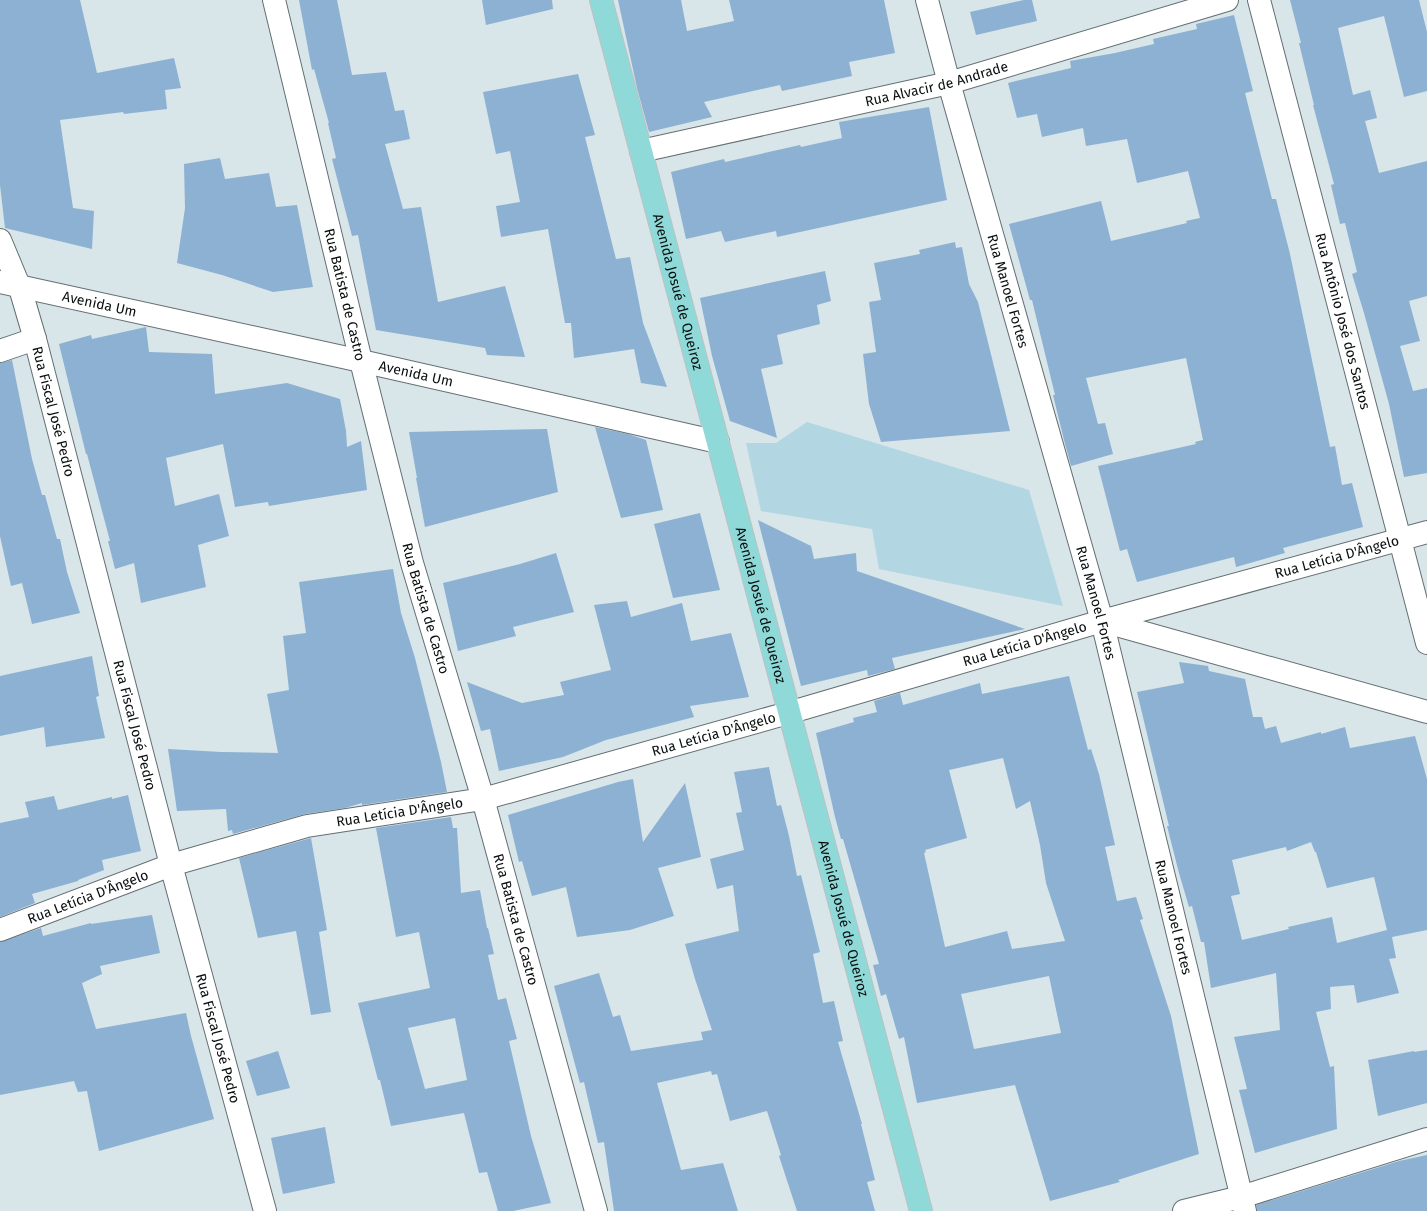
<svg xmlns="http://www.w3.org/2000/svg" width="1427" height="1211" font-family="'Fira Sans',sans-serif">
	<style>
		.green { fill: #b2d7e3 }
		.building { fill: #8cb1d2; fill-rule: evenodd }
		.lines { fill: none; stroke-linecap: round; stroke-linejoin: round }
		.street-casing { stroke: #636f73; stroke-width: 24 }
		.primary-casing { stroke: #bfc0c1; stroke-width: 24 }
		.street { stroke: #fff; stroke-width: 22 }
		.primary { stroke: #8fdad8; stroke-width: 22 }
		.labels { text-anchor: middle; stroke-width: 4; stroke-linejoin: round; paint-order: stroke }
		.street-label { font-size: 14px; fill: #090e0f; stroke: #d8e5e9 }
	</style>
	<rect width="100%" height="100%" fill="#d8e5e9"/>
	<path class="green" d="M 807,422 L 1029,490 L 1063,606 L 879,569 L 872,529 L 761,511 L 746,443 L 776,443 Z"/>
	<g class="building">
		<path d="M 0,0 L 80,0 L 97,73 L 174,58 L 181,88 L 165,90 L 167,109 L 124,114 L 123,112 L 60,120 L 73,208 L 94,211 L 92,249 L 5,228 L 0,185 Z"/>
		<path d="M 299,0 L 337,0 L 352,75 L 386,72 L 395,111 L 404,110 L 410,139 L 385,144 L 403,209 L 421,207 L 438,302 L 505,286 L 525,357 L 487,355 L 485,348 L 376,330 L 358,235 L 352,236 L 332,159 L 336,158 L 328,123 L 329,123 L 314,69 L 312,70 Z"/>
		<path d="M 482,0 L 552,0 L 553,9 L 486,25 Z"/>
		<path d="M 618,0 L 681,0 L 687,31 L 734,21 L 729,0 L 884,0 L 895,53 L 849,62 L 852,76 L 782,91 L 780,85 L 704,102 L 712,117 L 649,132 L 637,88 Z"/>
		<path d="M 1024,0 L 1032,0 L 1037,21 L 976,35 L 970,12 Z"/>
		<path d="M 1290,0 L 1419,0 L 1427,32 L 1427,91 L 1404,97 L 1384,16 L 1338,28 L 1353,95 L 1370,90 L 1377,118 L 1365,121 L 1379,173 L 1427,161 L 1427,296 L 1409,301 L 1420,341 L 1400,346 L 1413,391 L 1427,388 L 1427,473 L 1404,477 L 1389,404 L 1364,313 L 1352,274 L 1357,272 L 1345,223 L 1340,224 L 1331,185 L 1334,184 L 1313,105 L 1314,105 L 1299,43 L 1301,43 Z"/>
		<path d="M 1234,15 L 1253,91 L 1245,93 L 1272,199 L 1276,199 L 1290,254 L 1330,447 L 1335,446 L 1342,485 L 1352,483 L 1363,527 L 1283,548 L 1285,553 L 1236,567 L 1234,557 L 1137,582 L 1127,549 L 1120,551 L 1098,466 L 1196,444 L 1195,442 L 1203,440 L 1186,358 L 1086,378 L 1098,424 L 1105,423 L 1113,454 L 1071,466 L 1064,440 L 1053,395 L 1055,395 L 1032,300 L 1030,300 L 1009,224 L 1101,201 L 1111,241 L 1187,223 L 1186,221 L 1200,218 L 1188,171 L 1137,183 L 1127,139 L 1086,146 L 1083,128 L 1042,137 L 1037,114 L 1017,118 L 1008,83 L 1071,68 L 1070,61 L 1115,53 L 1154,44 L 1153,39 L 1197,29 L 1196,24 Z"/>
		<path d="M 578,74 L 595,135 L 585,137 L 616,259 L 630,257 L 643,323 L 667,387 L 641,383 L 634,349 L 574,358 L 571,323 L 565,323 L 548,229 L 501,237 L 496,206 L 520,202 L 510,151 L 496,154 L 483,92 Z"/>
		<path d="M 929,107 L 947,200 L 777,237 L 776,231 L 725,242 L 721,231 L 686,239 L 671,172 L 724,159 L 725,162 L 800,145 L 801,147 L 842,138 L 839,122 Z"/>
		<path d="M 220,158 L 225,179 L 269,173 L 276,207 L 297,205 L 313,287 L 273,292 L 222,275 L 177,263 L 185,208 L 184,164 Z"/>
		<path d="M 955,242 L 956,248 L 962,247 L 969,284 L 978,302 L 1010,431 L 881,442 L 869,404 L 863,354 L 876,352 L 869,302 L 881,300 L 874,263 L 920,254 L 919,250 Z"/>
		<path d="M 825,271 L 831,301 L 817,305 L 820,324 L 777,335 L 783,364 L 761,369 L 777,438 L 730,421 L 712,356 L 700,298 Z"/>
		<path d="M 146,327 L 149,352 L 212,354 L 215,394 L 287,383 L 340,399 L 346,431 L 347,447 L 361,441 L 367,490 L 269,506 L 268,502 L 235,507 L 223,444 L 166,458 L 175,506 L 219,494 L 229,536 L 198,545 L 206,587 L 141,603 L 134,563 L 115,569 L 108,541 L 110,541 L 87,454 L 86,454 L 59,344 L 91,335 L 92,339 Z"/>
		<path d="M 12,360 L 32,459 L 42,495 L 45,495 L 57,539 L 60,539 L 67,572 L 80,613 L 32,624 L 22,583 L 11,586 L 0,536 L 0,363 Z"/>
		<path d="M 595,427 L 628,434 L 646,440 L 663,510 L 621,518 Z"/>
		<path d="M 547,429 L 558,492 L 425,527 L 416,478 L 417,478 L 409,432 Z"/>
		<path d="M 700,513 L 720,590 L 673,598 L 654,524 Z"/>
		<path d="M 758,520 L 811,546 L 814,559 L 856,553 L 857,571 L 1025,629 L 892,658 L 895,669 L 868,676 L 867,670 L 801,686 Z"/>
		<path d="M 556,553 L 574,612 L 513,627 L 516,636 L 458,651 L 443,583 L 520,564 Z"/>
		<path d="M 393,569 L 401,613 L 415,658 L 441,762 L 447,792 L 362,805 L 362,803 L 345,808 L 305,814 L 233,834 L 232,830 L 228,831 L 226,809 L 177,811 L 168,749 L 221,752 L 278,753 L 267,694 L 289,690 L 283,636 L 306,633 L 299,582 Z"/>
		<path d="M 627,601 L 631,617 L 682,603 L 691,641 L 731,633 L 749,697 L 690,706 L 694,717 L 606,740 L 563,757 L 499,771 L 490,729 L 481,731 L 467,682 L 522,703 L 564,695 L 560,682 L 611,670 L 594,605 Z"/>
		<path d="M 92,656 L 99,696 L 96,697 L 105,738 L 46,747 L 44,727 L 0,736 L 0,676 Z"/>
		<path d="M 1179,662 L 1208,666 L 1209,671 L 1245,679 L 1253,717 L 1262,717 L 1265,729 L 1276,726 L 1281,743 L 1321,732 L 1321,734 L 1345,727 L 1350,748 L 1415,736 L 1427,779 L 1427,930 L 1392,937 L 1396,958 L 1389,959 L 1399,993 L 1357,1003 L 1354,985 L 1330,987 L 1331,1009 L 1316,1012 L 1330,1067 L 1334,1066 L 1337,1129 L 1255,1153 L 1239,1090 L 1247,1089 L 1234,1037 L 1280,1030 L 1276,973 L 1211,988 L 1204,942 L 1201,942 L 1192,906 L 1189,907 L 1179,873 L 1167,826 L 1169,826 L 1137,692 L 1184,683 ZM 1311,842 L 1315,852 L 1316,852 L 1327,888 L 1374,877 L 1387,930 L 1337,943 L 1332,917 L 1288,927 L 1289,929 L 1242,940 L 1231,896 L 1240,894 L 1232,860 L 1286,847 L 1287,851 Z"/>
		<path d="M 1069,676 L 1088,750 L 1091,749 L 1099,774 L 1115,845 L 1105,847 L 1117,901 L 1136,897 L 1143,919 L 1140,920 L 1171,1016 L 1199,1154 L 1118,1180 L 1120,1182 L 1050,1201 L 1015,1085 L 917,1103 L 904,1037 L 899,1039 L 886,994 L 881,996 L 873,965 L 879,964 L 843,839 L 841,839 L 835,817 L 816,733 L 854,722 L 853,718 L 877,712 L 874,701 L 900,693 L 903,705 L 980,683 L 982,694 ZM 1003,758 L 1016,809 L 1030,801 L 1040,845 L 1046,883 L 1065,941 L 1012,949 L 1007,931 L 945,947 L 924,853 L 926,852 L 925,850 L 967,838 L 949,770 ZM 1049,976 L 1061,1033 L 974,1049 L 961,994 Z"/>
		<path d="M 769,767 L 777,806 L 781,805 L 789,836 L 797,876 L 801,875 L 820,952 L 813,954 L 823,1003 L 834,1001 L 843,1041 L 838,1042 L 862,1124 L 861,1124 L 875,1180 L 867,1182 L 875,1211 L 797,1211 L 779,1156 L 781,1155 L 767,1111 L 730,1121 L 717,1074 L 712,1075 L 711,1071 L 657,1083 L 681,1170 L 723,1163 L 738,1211 L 614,1211 L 604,1142 L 598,1143 L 584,1082 L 580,1083 L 554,986 L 599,973 L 613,1017 L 620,1015 L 631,1051 L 703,1040 L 701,1032 L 712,1030 L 695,979 L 685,944 L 739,931 L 733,885 L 717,889 L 710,859 L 744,850 L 736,813 L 742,812 L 734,772 Z"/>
		<path d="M 633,779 L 643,842 L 685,783 L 701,857 L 658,868 L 674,916 L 630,930 L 577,937 L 566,887 L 532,896 L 522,861 L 519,862 L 508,815 L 618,782 Z"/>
		<path d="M 128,795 L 141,851 L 102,860 L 104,870 L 78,880 L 78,881 L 32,894 L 35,903 L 0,917 L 0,823 L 29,817 L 25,802 L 54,796 L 58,810 L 112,797 L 112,799 Z"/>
		<path d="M 451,817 L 453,828 L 457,828 L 461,893 L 480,890 L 487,928 L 488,928 L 494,954 L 488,955 L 498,1000 L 506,998 L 517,1039 L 509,1041 L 531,1136 L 551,1203 L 513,1211 L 498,1211 L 487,1172 L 479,1173 L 464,1113 L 391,1126 L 380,1080 L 378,1080 L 358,1003 L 430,988 L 419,932 L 396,937 L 376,828 ZM 455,1018 L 467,1080 L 425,1089 L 408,1028 Z"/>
		<path d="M 311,838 L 327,930 L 319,932 L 331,1012 L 311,1015 L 296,931 L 258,938 L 239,858 Z"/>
		<path d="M 152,915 L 160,953 L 100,966 L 102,974 L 82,983 L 96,1029 L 186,1013 L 191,1036 L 214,1119 L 99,1151 L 87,1091 L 78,1092 L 74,1081 L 0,1095 L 0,942 L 41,928 L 43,936 L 91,923 L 91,924 Z"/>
		<path d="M 1427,1050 L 1427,1103 L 1378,1116 L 1368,1060 L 1414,1051 L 1414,1052 Z"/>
		<path d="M 278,1051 L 290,1088 L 257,1096 L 246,1061 Z"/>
		<path d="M 325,1127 L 335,1183 L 283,1194 L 271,1138 Z"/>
		<path d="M 1427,1155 L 1427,1211 L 1257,1211 L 1256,1205 L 1399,1161 Z"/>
	</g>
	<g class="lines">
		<defs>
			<g id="street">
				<path id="s1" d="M 274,0 L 361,361 L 412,563 L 483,799 L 596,1211"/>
				<path id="s2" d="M 927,0 L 949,83 L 1102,621 L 1245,1211"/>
				<path id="s3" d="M 1259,0 L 1427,643"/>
				<path id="s4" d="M 641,151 L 949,83 L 1227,0"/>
				<path id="s5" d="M 0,240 L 20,288 L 35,339 L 171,865 L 265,1211"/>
				<path id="s6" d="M 0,282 L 361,361 L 718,442"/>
				<path d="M 0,351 L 35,339"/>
				<path d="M 1102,621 L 1427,712"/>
				<path id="s7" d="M 0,930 L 171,865 L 307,826 L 483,799 L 788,713 L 1102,621 L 1427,532"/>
				<path d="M 1184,1211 L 1241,1197 L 1427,1139"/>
			</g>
			<g id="primary">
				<path id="s8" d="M 601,0 L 921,1211"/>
			</g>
		</defs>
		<use href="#street" class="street-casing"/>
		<use href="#primary" class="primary-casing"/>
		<use href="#street" class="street"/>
		<use href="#primary" class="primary"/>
	</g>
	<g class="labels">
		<g class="street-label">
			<text dy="5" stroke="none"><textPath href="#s4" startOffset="303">Rua Alvacir de Andrade</textPath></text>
			<text dy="5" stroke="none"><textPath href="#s2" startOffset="302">Rua Manoel Fortes</textPath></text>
			<text dy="5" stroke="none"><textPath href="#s8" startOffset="302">Avenida Josué de Queiroz</textPath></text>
			<text dy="5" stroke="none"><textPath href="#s1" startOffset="303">Rua Batista de Castro</textPath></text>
			<text dy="5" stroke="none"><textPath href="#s6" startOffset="102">Avenida Um</textPath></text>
			<text dy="5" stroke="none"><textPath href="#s3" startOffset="332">Rua Antônio José dos Santos</textPath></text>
			<text dy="5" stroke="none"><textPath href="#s6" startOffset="426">Avenida Um</textPath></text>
			<text dy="5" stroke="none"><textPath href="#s5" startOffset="180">Rua Fiscal José Pedro</textPath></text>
			<text dy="5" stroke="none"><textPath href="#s7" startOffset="1390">Rua Letícia D'Ângelo</textPath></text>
			<text dy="5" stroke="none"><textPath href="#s2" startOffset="626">Rua Manoel Fortes</textPath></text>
			<text dy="5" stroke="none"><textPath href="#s8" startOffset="626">Avenida Josué de Queiroz</textPath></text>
			<text dy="5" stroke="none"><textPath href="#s1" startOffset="627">Rua Batista de Castro</textPath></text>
			<text dy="5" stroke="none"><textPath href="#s7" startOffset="1066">Rua Letícia D'Ângelo</textPath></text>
			<text dy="5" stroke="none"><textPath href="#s5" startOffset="504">Rua Fiscal José Pedro</textPath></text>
			<text dy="5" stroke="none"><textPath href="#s7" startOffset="742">Rua Letícia D'Ângelo</textPath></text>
			<text dy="5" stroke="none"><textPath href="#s7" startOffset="418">Rua Letícia D'Ângelo</textPath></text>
			<text dy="5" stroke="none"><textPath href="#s7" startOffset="94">Rua Letícia D'Ângelo</textPath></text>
			<text dy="5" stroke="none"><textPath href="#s2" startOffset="950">Rua Manoel Fortes</textPath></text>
			<text dy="5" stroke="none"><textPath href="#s1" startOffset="951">Rua Batista de Castro</textPath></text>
			<text dy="5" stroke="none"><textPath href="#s8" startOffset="950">Avenida Josué de Queiroz</textPath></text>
			<text dy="5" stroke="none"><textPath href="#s5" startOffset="828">Rua Fiscal José Pedro</textPath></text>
		</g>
	</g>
</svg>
